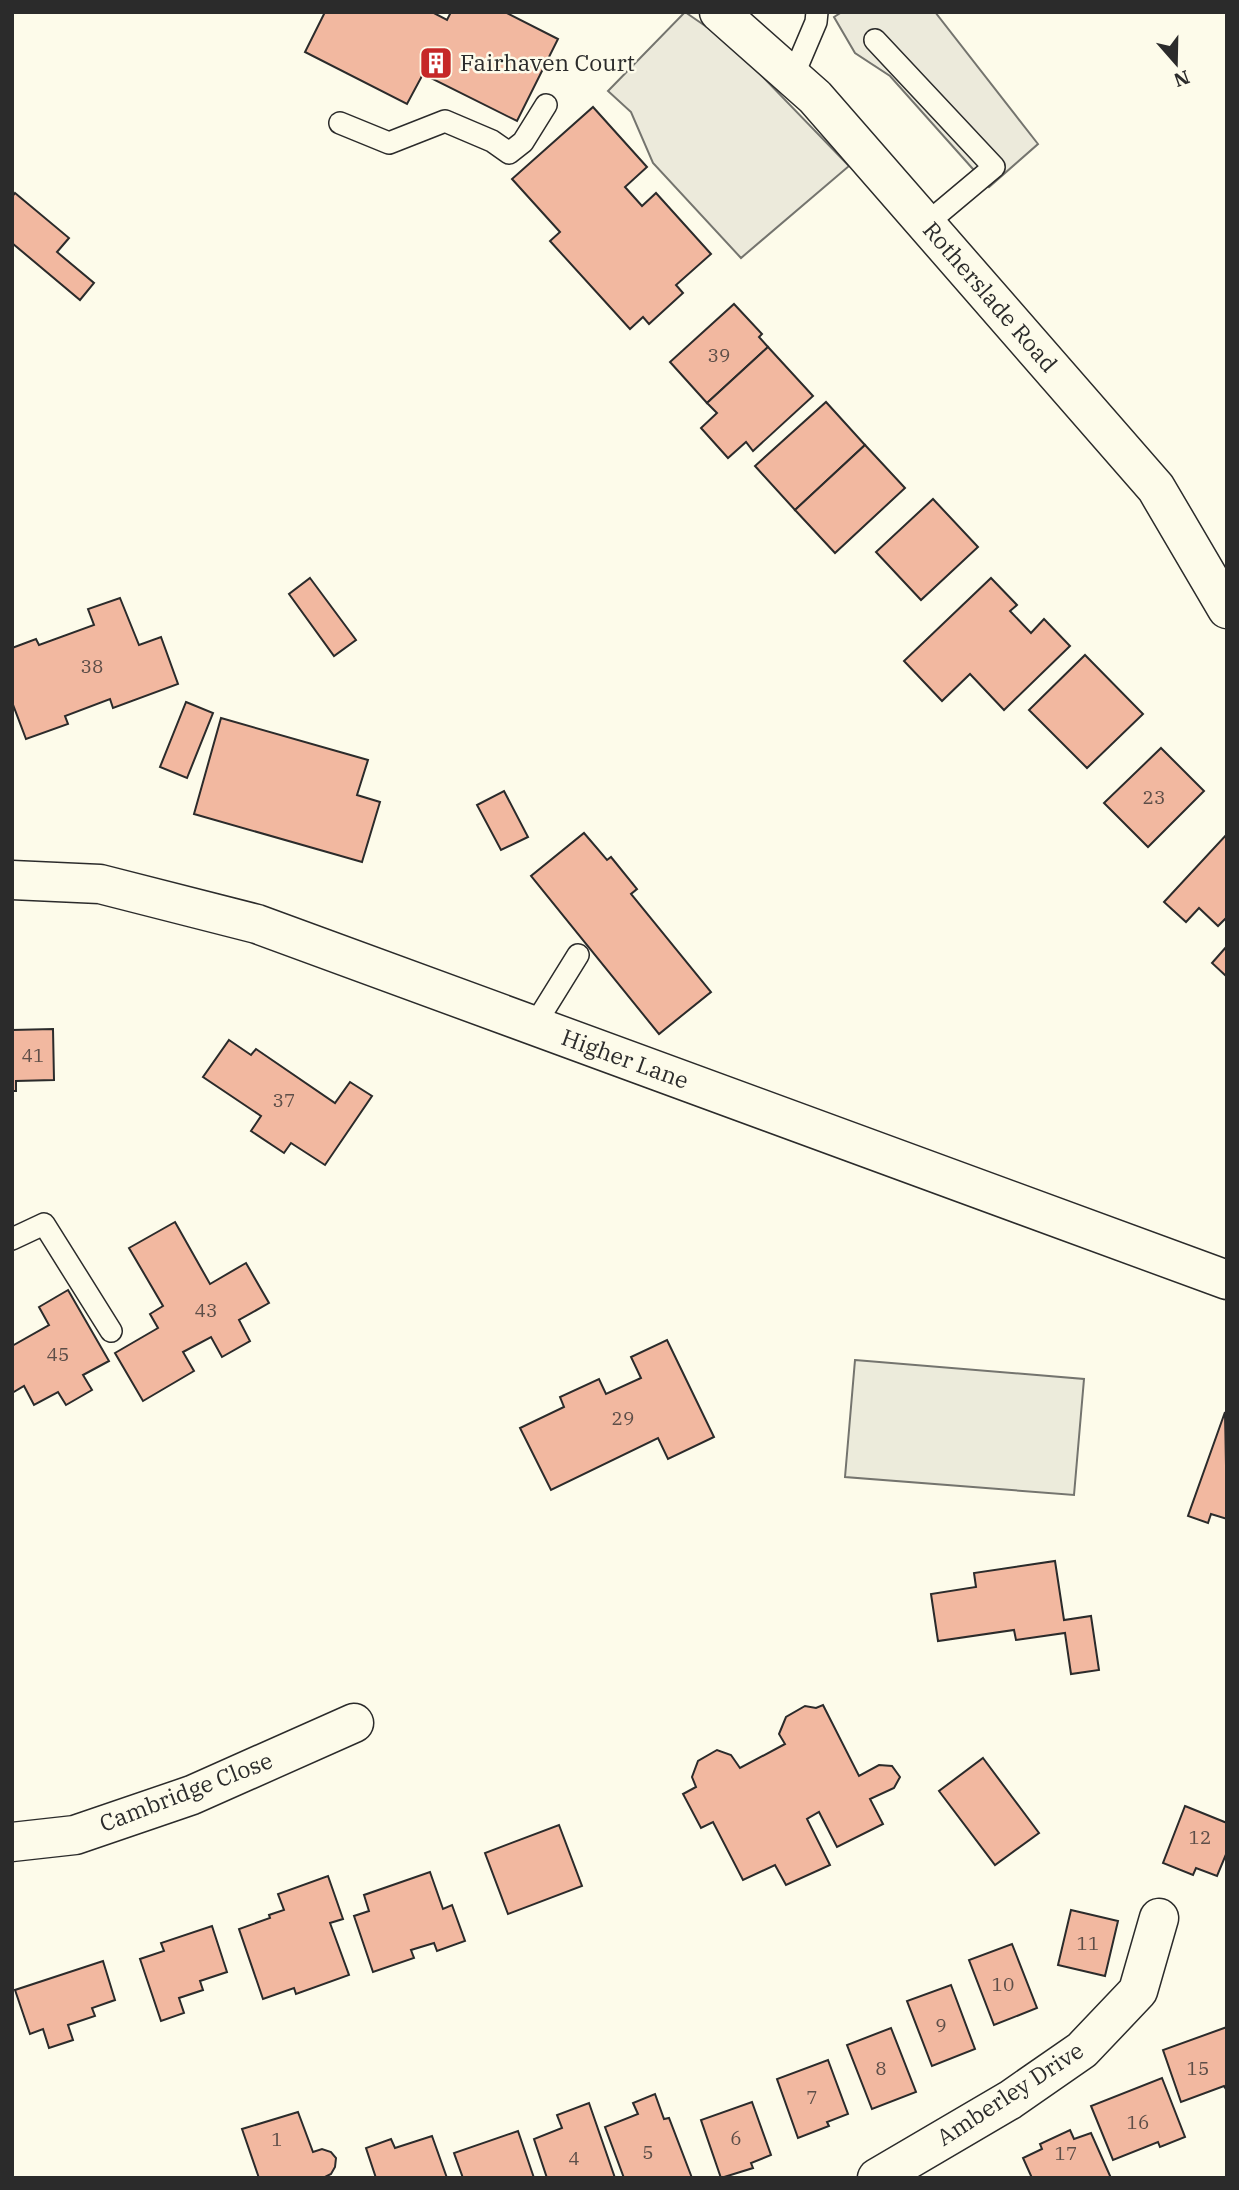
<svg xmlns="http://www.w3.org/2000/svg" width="1239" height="2190" font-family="'IBM Plex Serif',serif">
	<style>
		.green { fill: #ecebdb; stroke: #74746e; stroke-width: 2 }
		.parking { fill: #eceadb; stroke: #74746e; stroke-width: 2 }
		.building { fill: #f2b8a0; stroke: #2b2b2b; stroke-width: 2 }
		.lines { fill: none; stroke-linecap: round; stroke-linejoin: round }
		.service-casing { stroke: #2b2b2b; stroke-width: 24 }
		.minor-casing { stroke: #2b2b2b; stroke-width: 41 }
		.tertiary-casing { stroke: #2b2b2b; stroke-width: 41 }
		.service { stroke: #fdfbea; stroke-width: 21 }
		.minor { stroke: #fdfbea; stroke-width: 38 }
		.tertiary { stroke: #fdfbea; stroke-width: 38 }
		.labels { text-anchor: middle; stroke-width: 5; stroke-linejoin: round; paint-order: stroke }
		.number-label { font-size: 19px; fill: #5d4e48 }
		.poi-label { font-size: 23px; fill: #2b2b2b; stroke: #fdfbea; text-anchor: start }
		.street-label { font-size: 23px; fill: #2b2b2b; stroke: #fdfbea }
	</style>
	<rect width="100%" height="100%" fill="#fdfbea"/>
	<path class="green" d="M 855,1360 L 1084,1379 L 1074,1495 L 845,1477 Z"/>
	<g class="parking">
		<path d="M 685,12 L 730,43 L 849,166 L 741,258 L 653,163 L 631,112 L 608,91 Z"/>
		<path d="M 842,12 L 935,12 L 1038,144 L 989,187 L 890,76 L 855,53 L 834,17 Z"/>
	</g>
	<g class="building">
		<path d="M 325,12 L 432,12 L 447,20 L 451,12 L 505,12 L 558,39 L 517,121 L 423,74 L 407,104 L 305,52 Z"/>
		<path d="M 593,107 L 647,167 L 625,187 L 642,206 L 656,193 L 711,254 L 676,285 L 683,293 L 649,324 L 643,317 L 630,329 L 550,241 L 560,232 L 512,179 Z"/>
		<path d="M 15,193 L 69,238 L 57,252 L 94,283 L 80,300 L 12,243 L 12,197 Z"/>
		<path d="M 734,304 L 762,334 L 759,337 L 768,347 L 707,403 L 670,362 Z"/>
		<path d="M 768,347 L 813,396 L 753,451 L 746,442 L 728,458 L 701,428 L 717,413 L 707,403 Z"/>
		<path d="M 826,402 L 865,445 L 795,510 L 755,466 Z"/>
		<path d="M 865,445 L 905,488 L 835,553 L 795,510 Z"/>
		<path d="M 933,499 L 978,547 L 921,600 L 876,552 Z"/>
		<path d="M 310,578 L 356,640 L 334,656 L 289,594 Z"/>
		<path d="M 991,578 L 1017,605 L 1010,611 L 1031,633 L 1044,619 L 1070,646 L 1004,710 L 970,674 L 942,701 L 904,661 Z"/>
		<path d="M 120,598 L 139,645 L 161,637 L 178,684 L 113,708 L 110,699 L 65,716 L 68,724 L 26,739 L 12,702 L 12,648 L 36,639 L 39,645 L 94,625 L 88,609 Z"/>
		<path d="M 1085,655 L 1143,714 L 1087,768 L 1029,710 Z"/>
		<path d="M 186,702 L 213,713 L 187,778 L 160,767 Z"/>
		<path d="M 221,718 L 368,760 L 357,795 L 380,802 L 362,862 L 194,814 Z"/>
		<path d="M 1161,748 L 1204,791 L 1148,847 L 1104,803 Z"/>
		<path d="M 504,791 L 528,837 L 501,850 L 477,805 Z"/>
		<path d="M 584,833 L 607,860 L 611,857 L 637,889 L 631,894 L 711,992 L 659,1034 L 531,876 Z"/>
		<path d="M 1227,834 L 1227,917 L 1218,926 L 1199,908 L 1186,922 L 1164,902 Z"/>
		<path d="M 1227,946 L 1227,977 L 1212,963 Z"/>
		<path d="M 53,1029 L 54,1080 L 16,1081 L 16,1091 L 12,1091 L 12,1030 Z"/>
		<path d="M 229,1040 L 251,1055 L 256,1049 L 335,1103 L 350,1082 L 372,1096 L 325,1165 L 291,1143 L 284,1153 L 251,1131 L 261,1116 L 203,1077 Z"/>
		<path d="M 175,1222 L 210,1284 L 246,1263 L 269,1303 L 239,1320 L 250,1341 L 222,1357 L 211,1337 L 183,1352 L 194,1371 L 143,1401 L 115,1353 L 158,1328 L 150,1314 L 163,1306 L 129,1248 Z"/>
		<path d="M 68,1290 L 109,1361 L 83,1375 L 92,1390 L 66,1405 L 58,1392 L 34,1405 L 24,1386 L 12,1393 L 12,1346 L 49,1325 L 39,1307 Z"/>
		<path d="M 667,1340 L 714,1437 L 668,1459 L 658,1438 L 551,1490 L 520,1428 L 564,1407 L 560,1397 L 599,1379 L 606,1394 L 641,1378 L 631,1357 Z"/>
		<path d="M 1225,1412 L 1227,1519 L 1211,1514 L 1208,1523 L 1188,1516 Z"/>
		<path d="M 1055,1561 L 1064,1620 L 1091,1616 L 1099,1670 L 1071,1674 L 1065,1633 L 1016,1640 L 1014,1630 L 938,1641 L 931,1594 L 976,1587 L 974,1573 Z"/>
		<path d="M 823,1705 L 859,1776 L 879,1765 L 892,1766 L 900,1777 L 894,1788 L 870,1799 L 883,1824 L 837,1847 L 819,1812 L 807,1819 L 830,1865 L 786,1885 L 775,1865 L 743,1880 L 713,1822 L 701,1828 L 683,1794 L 696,1787 L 692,1777 L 698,1761 L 717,1750 L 731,1755 L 740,1768 L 785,1744 L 779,1734 L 786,1717 L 805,1706 L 816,1708 Z"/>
		<path d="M 983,1758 L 1039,1833 L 995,1865 L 939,1791 Z"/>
		<path d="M 1185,1806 L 1227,1823 L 1227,1852 L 1217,1876 L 1196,1868 L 1193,1875 L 1163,1863 Z"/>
		<path d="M 559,1825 L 582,1886 L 508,1914 L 485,1853 Z"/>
		<path d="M 430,1872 L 443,1909 L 452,1905 L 465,1941 L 437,1951 L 434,1943 L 411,1950 L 414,1958 L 373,1972 L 354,1916 L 369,1911 L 364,1895 Z"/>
		<path d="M 328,1876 L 343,1919 L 330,1923 L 349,1975 L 296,1994 L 294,1988 L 263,1999 L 239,1929 L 270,1918 L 269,1915 L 284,1910 L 278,1894 Z"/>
		<path d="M 1071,1910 L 1118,1921 L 1105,1976 L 1058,1965 Z"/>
		<path d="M 212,1926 L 227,1972 L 200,1981 L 203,1990 L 179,1998 L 184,2013 L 161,2021 L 140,1959 L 164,1951 L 161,1943 Z"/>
		<path d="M 1012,1944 L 1037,2008 L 994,2025 L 969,1960 Z"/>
		<path d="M 103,1961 L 115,2000 L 92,2008 L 95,2016 L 68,2025 L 73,2040 L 49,2048 L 43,2029 L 30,2034 L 15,1990 Z"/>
		<path d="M 951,1985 L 975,2049 L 932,2066 L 907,2001 Z"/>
		<path d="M 1227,2027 L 1227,2091 L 1224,2086 L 1181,2102 L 1163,2050 Z"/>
		<path d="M 891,2028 L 916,2092 L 872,2109 L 847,2045 Z"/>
		<path d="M 828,2060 L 848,2114 L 827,2122 L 829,2126 L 798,2138 L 777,2079 Z"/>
		<path d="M 1162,2078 L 1185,2137 L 1160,2147 L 1158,2142 L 1113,2160 L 1091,2106 Z"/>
		<path d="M 655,2094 L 664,2119 L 669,2118 L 692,2178 L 624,2178 L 605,2127 L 638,2114 L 633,2103 Z"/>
		<path d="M 752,2102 L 771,2155 L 751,2163 L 753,2168 L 721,2178 L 701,2120 Z"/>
		<path d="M 589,2103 L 615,2178 L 547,2178 L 534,2139 L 562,2128 L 557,2115 Z"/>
		<path d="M 298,2112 L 313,2152 L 322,2149 L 331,2152 L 336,2158 L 335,2167 L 331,2174 L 323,2178 L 259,2178 L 242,2129 Z"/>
		<path d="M 1070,2130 L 1074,2139 L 1091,2133 L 1111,2178 L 1032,2178 L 1023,2158 L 1042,2149 L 1040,2144 Z"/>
		<path d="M 518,2131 L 534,2178 L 463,2178 L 454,2153 Z"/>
		<path d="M 432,2136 L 447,2178 L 376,2178 L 366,2148 L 391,2139 L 395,2148 Z"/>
	</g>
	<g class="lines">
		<defs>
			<g id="service">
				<path d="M 875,40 L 994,167 L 926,224"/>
				<path d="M 793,76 L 816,22 L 817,12"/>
				<path d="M 340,123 L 389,143 L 445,121 L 492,141 L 509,153 L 523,142 L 546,105"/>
				<path d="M 534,1026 L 578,955"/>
				<path d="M 12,1239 L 44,1224 L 111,1331"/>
			</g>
			<g id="minor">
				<path d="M 719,12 L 815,97 L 1156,488 L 1227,609"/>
				<path d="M 12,1842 L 75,1835 L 192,1795 L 354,1723"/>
				<path d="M 877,2178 L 1010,2100 L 1082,2050 L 1138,1991 L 1159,1918"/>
			</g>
			<path id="tertiary" d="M 12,880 L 100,884 L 257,924 L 1227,1280"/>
		</defs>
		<use href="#service" class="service-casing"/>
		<use href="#minor" class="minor-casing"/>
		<use href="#tertiary" class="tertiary-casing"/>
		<use href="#service" class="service"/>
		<use href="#minor" class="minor"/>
		<use href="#tertiary" class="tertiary"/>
	</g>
	<defs>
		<symbol id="building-square" viewBox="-11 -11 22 22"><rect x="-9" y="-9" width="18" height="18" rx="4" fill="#c62828" stroke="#fdfbea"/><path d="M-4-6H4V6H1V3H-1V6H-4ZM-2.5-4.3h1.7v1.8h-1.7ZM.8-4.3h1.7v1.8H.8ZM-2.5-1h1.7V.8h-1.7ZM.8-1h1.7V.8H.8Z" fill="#fff"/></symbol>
	</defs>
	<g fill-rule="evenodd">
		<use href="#building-square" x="417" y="44" width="38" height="38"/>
	</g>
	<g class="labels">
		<g class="number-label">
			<text x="719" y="362">39</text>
			<text x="92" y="673">38</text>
			<text x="1154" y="804">23</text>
			<text x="33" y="1062">41</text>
			<text x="284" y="1107">37</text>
			<text x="206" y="1317">43</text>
			<text x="58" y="1361">45</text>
			<text x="623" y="1425">29</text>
			<text x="1200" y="1844">12</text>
			<text x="1088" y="1950">11</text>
			<text x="1003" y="1991">10</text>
			<text x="941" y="2032">9</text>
			<text x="881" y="2075">8</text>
			<text x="1198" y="2075">15</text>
			<text x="812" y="2104">7</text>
			<text x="1138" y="2129">16</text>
			<text x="736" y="2145">6</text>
			<text x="277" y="2146">1</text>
			<text x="648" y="2159">5</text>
			<text x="1066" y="2160">17</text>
			<text x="574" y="2165">4</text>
		</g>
		<g class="poi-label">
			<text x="460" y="71">Fairhaven Court</text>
		</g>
		<g class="street-label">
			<text transform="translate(990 297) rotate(49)" y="8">Rotherslade Road</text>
			<text transform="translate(625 1059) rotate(20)" y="8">Higher Lane</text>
			<text transform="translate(186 1792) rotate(-21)" y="8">Cambridge Close</text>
			<text transform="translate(1010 2094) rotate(-33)" y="8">Amberley Drive</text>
		</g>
	</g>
	<rect width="1239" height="2190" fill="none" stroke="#2b2b2b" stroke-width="28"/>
	<g transform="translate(1176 63) rotate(160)" stroke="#fdfbea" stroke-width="5" paint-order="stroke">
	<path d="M0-5L12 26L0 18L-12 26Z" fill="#2b2b2b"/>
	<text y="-10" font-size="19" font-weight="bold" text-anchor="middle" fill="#2b2b2b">N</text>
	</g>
</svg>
